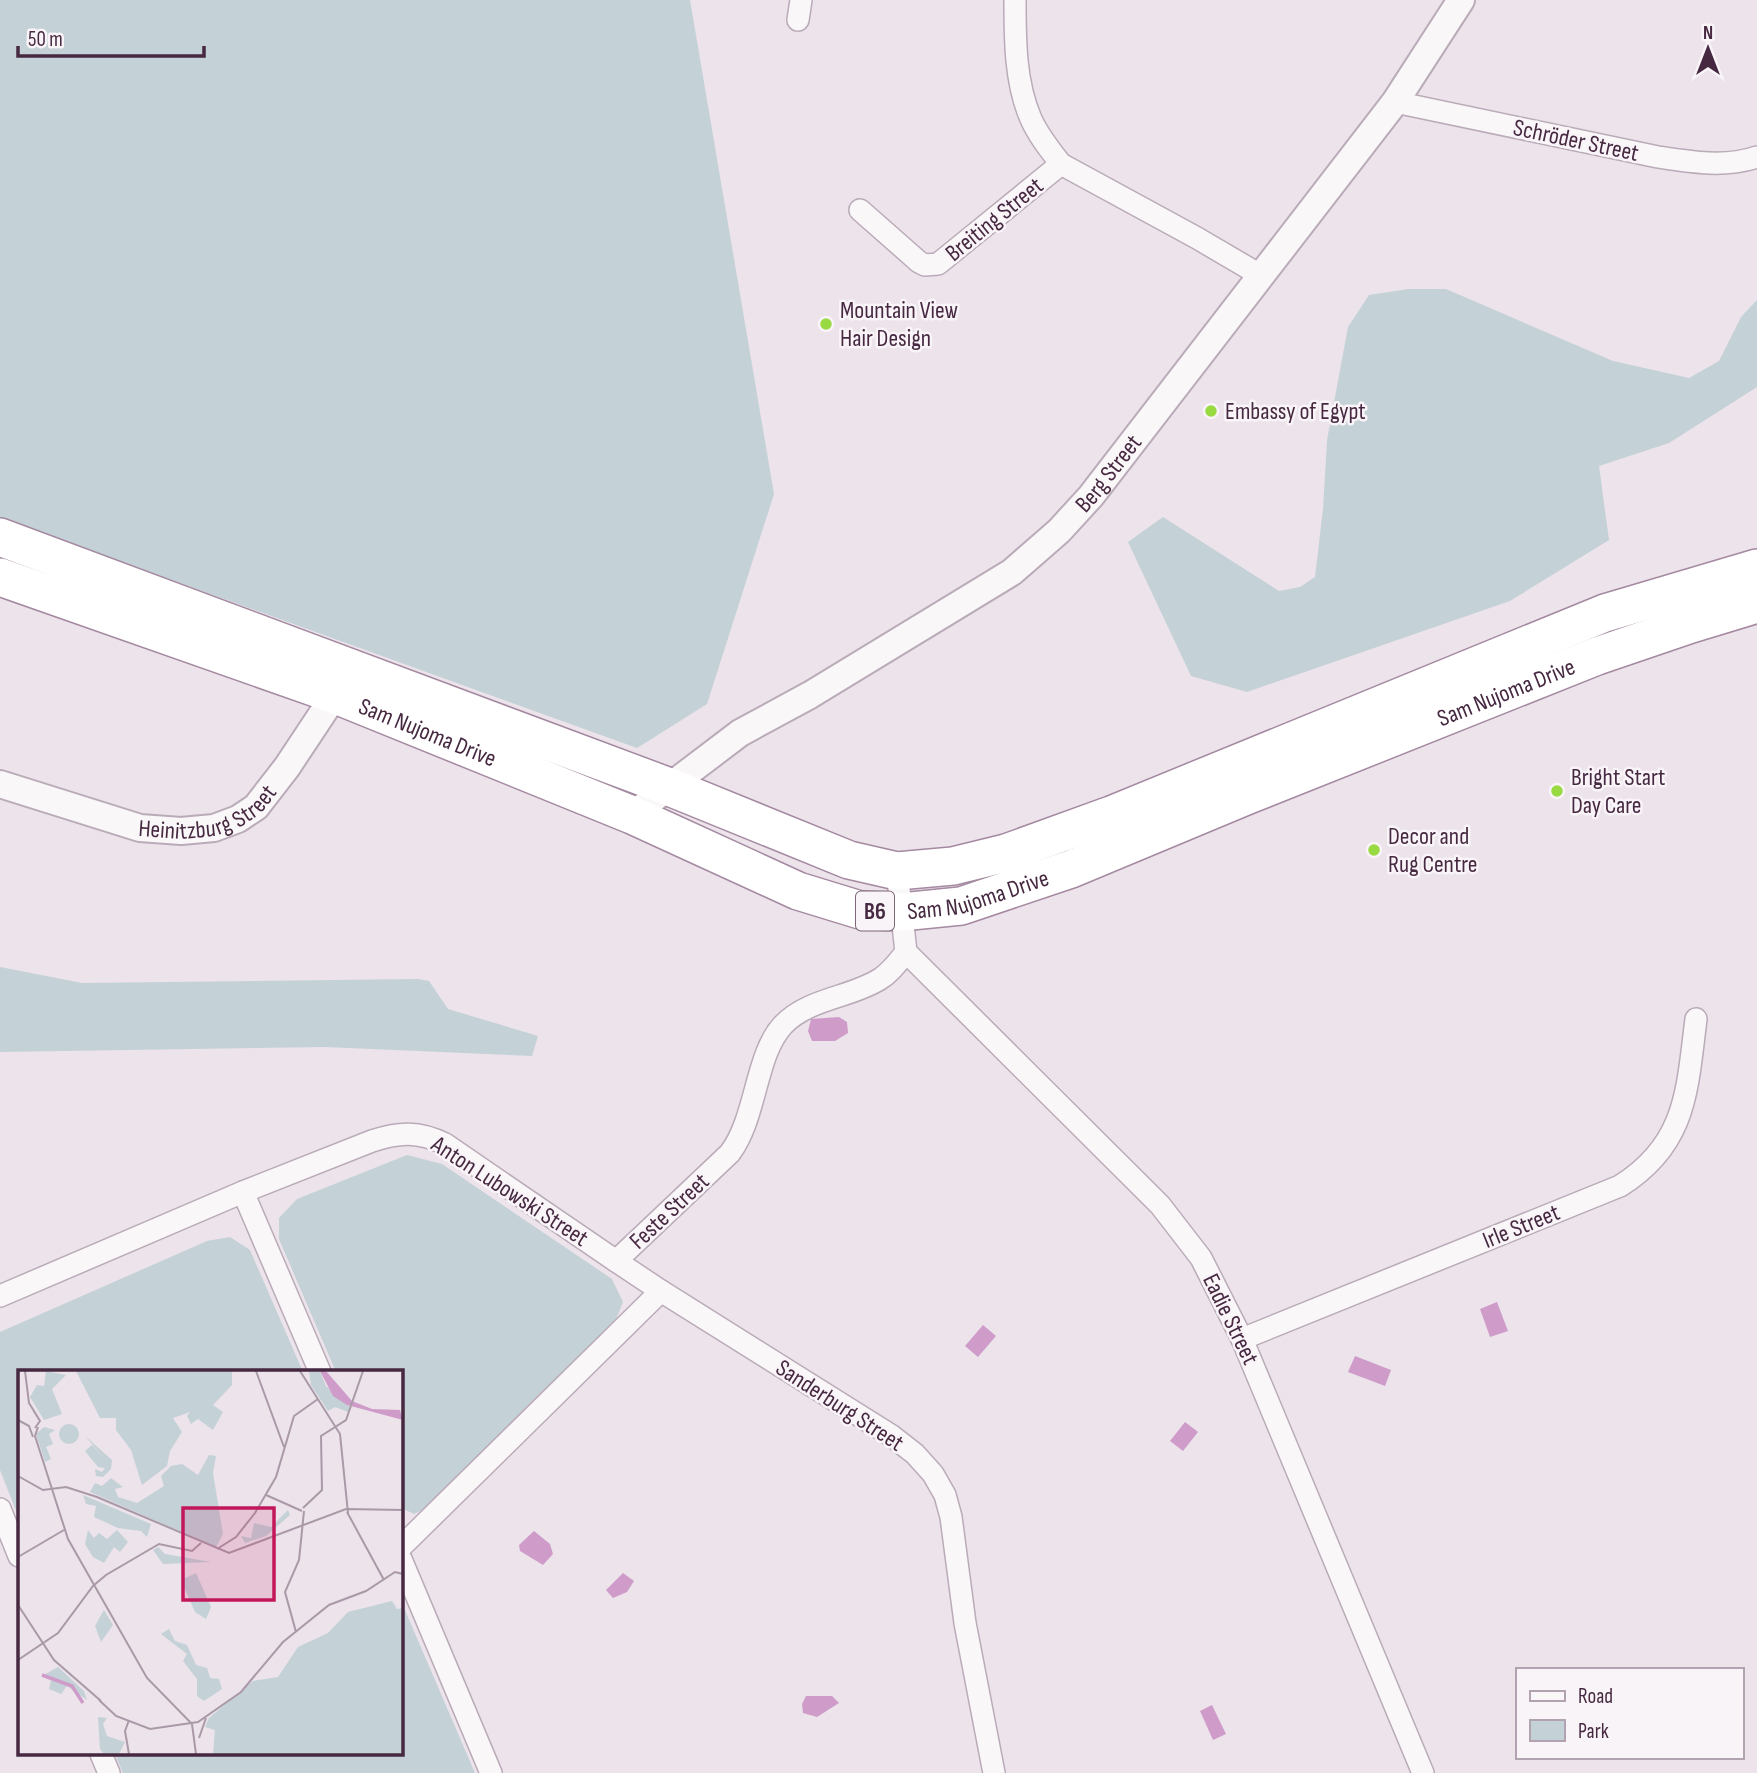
<svg xmlns="http://www.w3.org/2000/svg" width="1757" height="1773" font-family="'Sofia Sans Condensed',sans-serif">
	<style>
		.green { fill: #c4d1d7 }
		.water { fill: #cf9cca }
		.lines { fill: none; stroke-linecap: round; stroke-linejoin: round }
		.minor-casing { stroke: #baabb8; stroke-width: 24 }
		.tertiary-casing { stroke: #baabb8; stroke-width: 30 }
		.trunk-casing { stroke: #a489a0; stroke-width: 40 }
		.minor { stroke: #faf7f9; stroke-width: 21 }
		.tertiary { stroke: #faf7f9; stroke-width: 26 }
		.trunk { stroke: #fff; stroke-width: 37 }
		.poi-dot { fill: #99d941; stroke: #f9f4f8; stroke-width: 2.5 }
		.labels { text-anchor: middle; stroke-width: 5; stroke-linejoin: round; paint-order: stroke }
		.shield { fill: #f9f4f8; stroke: #7c6678; stroke-width: 2 }
		.shield-label { font-size: 23px; font-weight: bold; fill: #462941 }
		.street-label { font-size: 24px; fill: #462941; stroke: #f9f4f8 }
		.poi-label { font-size: 24px; fill: #462941; stroke: #f9f4f8; text-anchor: start }
		.inset-river { fill: none; stroke: #cf9cca; stroke-width: 3.5 }
		.inset-road { fill: none; stroke: #aa99a7; stroke-width: 2 }
		.view { fill: #c2185b; fill-opacity: 0.15; stroke: #c2185b; stroke-width: 3.5 }
		.inset-edge { fill: none; stroke: #462941; stroke-width: 3.5 }
	</style>
	<rect width="100%" height="100%" fill="#ece3eb"/>
	<g class="green">
		<path d="M 0,0 L 690,0 L 774,494 L 707,704 L 637,748 L 0,518 Z"/>
		<path d="M 1409,289 L 1446,289 L 1613,361 L 1689,378 L 1719,361 L 1741,317 L 1757,300 L 1757,387 L 1669,443 L 1599,466 L 1609,540 L 1510,601 L 1247,692 L 1191,676 L 1128,542 L 1163,517 L 1279,591 L 1300,587 L 1315,577 L 1323,509 L 1327,440 L 1348,327 L 1369,295 Z"/>
		<path d="M 0,967 L 82,983 L 418,979 L 429,981 L 448,1009 L 538,1036 L 532,1056 L 325,1047 L 0,1052 Z"/>
		<path d="M 407,1155 L 442,1164 L 612,1279 L 623,1302 L 614,1324 L 436,1504 L 414,1514 L 401,1508 L 401,1372 L 336,1372 L 279,1239 L 279,1218 L 297,1199 Z"/>
		<path d="M 230,1237 L 250,1250 L 303,1372 L 19,1372 L 19,1518 L 0,1470 L 0,1332 L 207,1241 Z"/>
		<path d="M 401,1601 L 475,1773 L 123,1773 L 115,1754 L 401,1754 Z"/>
	</g>
	<g class="water">
		<path d="M 839,1017 L 847,1022 L 848,1033 L 835,1041 L 812,1041 L 808,1031 L 811,1019 Z"/>
		<path d="M 1497,1302 L 1508,1331 L 1490,1337 L 1480,1309 Z"/>
		<path d="M 983,1325 L 996,1336 L 978,1357 L 965,1346 Z"/>
		<path d="M 1355,1356 L 1391,1370 L 1385,1386 L 1348,1372 Z"/>
		<path d="M 1185,1422 L 1198,1432 L 1183,1451 L 1170,1441 Z"/>
		<path d="M 534,1531 L 550,1544 L 553,1554 L 543,1565 L 520,1551 L 519,1545 Z"/>
		<path d="M 623,1573 L 634,1581 L 627,1592 L 613,1598 L 606,1590 Z"/>
		<path d="M 806,1696 L 832,1696 L 839,1703 L 817,1717 L 803,1713 L 802,1704 Z"/>
		<path d="M 1212,1705 L 1226,1734 L 1213,1740 L 1200,1711 Z"/>
	</g>
	<g class="lines">
		<defs>
			<g id="minor">
				<path d="M 1015,0 C 1015,39 1015,83 1031,119 C 1038,135 1050,150 1061,164 L 1197,238 L 1260,275"/>
				<path d="M 798,20 L 801,0"/>
				<path d="M 1395,102 L 1658,157 C 1690,162 1725,168 1757,157"/>
				<path d="M 860,210 L 919,262 L 925,265 L 938,264 L 1061,164"/>
				<path d="M 906,952 L 1160,1205 L 1201,1258 L 1242,1339 L 1423,1773"/>
				<path d="M 243,1192 L 320,1372"/>
				<path d="M 661,1291 L 892,1436 L 915,1454 L 933,1474 L 945,1495 L 951,1517 L 965,1623 L 994,1773"/>
				<path d="M 0,1296 L 243,1192 L 372,1141 C 399,1132 419,1131 445,1144 L 616,1261"/>
				<path d="M 1242,1339 L 1620,1186 C 1687,1144 1687,1090 1696,1019"/>
				<path d="M 0,1509 L 19,1556"/>
				<path d="M 401,1547 L 661,1291 L 616,1261 L 730,1153 C 757,1117 755,1055 783,1025 C 809,998 850,998 880,979 C 891,972 898,962 906,952 L 897,871"/>
				<path d="M 401,1559 L 491,1773"/>
				<path d="M 101,1754 L 109,1773"/>
			</g>
			<g id="tertiary">
				<path id="s1" d="M 0,784 L 140,828 L 181,831 L 214,828 L 238,819 L 256,807 L 287,767 L 344,681"/>
				<path id="s2" d="M 632,815 L 740,733 L 810,695 L 1012,572 L 1059,531 L 1091,496 L 1395,102 L 1461,0"/>
			</g>
			<g id="trunk">
				<path d="M 0,537 L 667,786 L 849,860 L 897,871 L 953,866 L 1006,853 L 1111,815 L 1605,613 L 1757,568"/>
				<path id="s3" d="M 0,577 L 336,695 L 632,815 L 798,891 L 860,910 L 901,912 L 961,906 L 1071,869 L 1246,796 L 1597,656 L 1691,624 L 1757,604"/>
			</g>
		</defs>
		<use href="#minor" class="minor-casing"/>
		<use href="#tertiary" class="tertiary-casing"/>
		<use href="#trunk" class="trunk-casing"/>
		<use href="#minor" class="minor"/>
		<use href="#tertiary" class="tertiary"/>
		<use href="#trunk" class="trunk"/>
	</g>
	<g class="poi-dot">
		<circle cx="826" cy="324" r="7"/>
		<circle cx="1211" cy="411" r="7"/>
		<circle cx="1557" cy="791" r="7"/>
		<circle cx="1374" cy="850" r="7"/>
	</g>
	<g class="labels">
		<rect class="shield" x="856" y="891.5" width="38" height="39" rx="5"/>
		<g class="shield-label">
			<text x="875" y="919">B6</text>
		</g>
		<g class="street-label">
			<text transform="translate(1576 140) rotate(12)" y="8">Schröder Street</text>
			<text transform="translate(994 219) rotate(-39)" y="8">Breiting Street</text>
			<text dy="8" stroke="none"><textPath href="#s2" startOffset="590">Berg Street</textPath></text>
			<text dy="8" stroke="none"><textPath href="#s3" startOffset="1610">Sam Nujoma Drive</textPath></text>
			<text dy="8" stroke="none"><textPath href="#s3" startOffset="455">Sam Nujoma Drive</textPath></text>
			<text dy="8" stroke="none"><textPath href="#s1" startOffset="219">Heinitzburg Street</textPath></text>
			<text dy="8" stroke="none"><textPath href="#s3" startOffset="1043">Sam Nujoma Drive</textPath></text>
			<text transform="translate(510 1191) rotate(33)" y="8">Anton Lubowski Street</text>
			<text transform="translate(669 1211) rotate(-43)" y="8">Feste Street</text>
			<text transform="translate(1521 1226) rotate(-22)" y="8">Irle Street</text>
			<text transform="translate(1231 1319) rotate(64)" y="8">Eadie Street</text>
			<text transform="translate(840 1405) rotate(33)" y="8">Sanderburg Street</text>
		</g>
		<g class="poi-label">
			<text x="840" y="318">Mountain View<tspan x="840" dy="28">Hair Design</tspan></text>
			<text x="1225" y="419">Embassy of Egypt</text>
			<text x="1571" y="785">Bright Start<tspan x="1571" dy="28">Day Care</tspan></text>
			<text x="1388" y="844">Decor and<tspan x="1388" dy="28">Rug Centre</tspan></text>
		</g>
	</g>
	<g transform="translate(18 1370)">
		<rect width="385" height="385" fill="#ece3eb"/>
		<path d="M 28,1 L 48,5 L 34,19 L 44,44 L 26,50 L 12,27 L 19,15 L 26,16 ZM 58,1 L 214,1 L 214,15 L 195,35 L 205,42 L 195,60 L 180,49 L 173,54 L 169,46 L 172,42 L 155,48 L 164,62 L 152,81 L 149,96 L 124,115 L 113,80 L 98,60 L 98,48 L 82,48 ZM 291,1 L 302,1 L 308,16 L 332,37 L 330,42 L 317,37 L 310,41 L 293,15 ZM41 64a10 10 0 1 1 20 0a10 10 0 1 1-20 0ZM 26,57 L 37,60 L 31,64 L 35,74 L 28,77 L 33,89 L 27,92 L 18,64 ZM 67,66 L 94,90 L 93,99 L 85,107 L 78,106 L 77,99 L 84,102 L 87,98 L 80,97 L 67,81 L 74,75 L 88,90 ZM 191,85 L 198,86 L 195,103 L 205,164 L 198,177 L 72,122 L 77,113 L 84,116 L 93,108 L 105,117 L 97,119 L 100,127 L 119,133 L 146,116 L 143,106 L 153,96 L 164,94 L 180,105 ZM 65,125 L 133,154 L 129,167 L 123,161 L 100,158 L 76,147 L 78,136 L 68,134 ZM 270,140 L 272,145 L 248,166 L 227,173 L 223,166 L 233,168 L 236,153 L 253,157 ZM 70,160 L 76,168 L 81,163 L 89,169 L 99,160 L 110,172 L 102,182 L 96,177 L 86,193 L 75,187 L 67,174 ZM 140,177 L 147,184 L 193,192 L 145,194 L 135,180 ZM 178,203 L 193,237 L 188,249 L 177,242 L 163,210 ZM 374,231 L 379,239 L 385,238 L 385,384 L 195,384 L 197,360 L 187,357 L 191,348 L 235,311 L 260,307 L 280,277 L 310,263 L 330,242 ZM 86,240 L 95,255 L 83,272 L 77,256 ZM 151,259 L 157,271 L 169,275 L 178,295 L 189,298 L 192,308 L 201,309 L 204,319 L 186,331 L 179,326 L 179,309 L 165,291 L 169,284 L 143,264 ZM 40,297 L 66,321 L 69,330 L 49,316 L 43,324 L 31,319 L 33,310 L 24,306 ZM 80,347 L 89,348 L 85,354 L 89,366 L 107,372 L 101,384 L 86,384 L 82,379 Z" fill="#c4d1d7"/>
		<path d="M 302,1 L 308,1 L 334,31 L 354,39 L 382,40 L 385,50 L 329,35 L 315,26 Z" fill="#cf9cca"/>
		<path class="inset-river" d="M 24,305 L 54,316 L 65,333"/>
		<path class="inset-road" d="M 7,1 L 11,33 L 22,51 L 17,58M 238,1 L 266,77M 282,1 L 322,64 L 330,143M 0,50 L 11,56 L 15,67M 20,57 L 17,66 L 50,169 L 129,308 L 174,354 L 178,384M 0,106 L 25,120 L 48,117 L 79,127 L 211,183 L 328,139 L 385,140M 248,125 L 284,141M 285,138 L 304,120 L 303,66 L 328,50 L 345,1M 329,142 L 366,210M 199,179 L 218,167 L 237,143 L 258,107 L 276,46 L 300,29M 0,187 L 46,160M 0,235 L 36,290 L 83,331M 278,262 L 267,222 L 281,190 L 286,141M 0,290 L 40,263 L 75,216 L 88,205 L 141,174 L 174,181 L 183,173M 81,330 L 98,346 L 132,359 L 180,352 L 223,322 L 265,272 L 311,235 L 348,221 L 377,202 L 385,204M 111,350 L 107,361 L 111,384M 181,368 L 188,348"/>
		<path class="view" d="M 165,138 L 256,138 L 256,230 L 165,230 Z"/>
		<rect width="385" height="385" class="inset-edge"/>
	</g>
	<rect x="1516" y="1668" width="228" height="91" fill="#f9f4f8" stroke="#b1a3af" stroke-width="2"/>
	<rect x="1530" y="1691" width="35" height="10" fill="#faf7f9" stroke="#b1a3af" stroke-width="2"/>
	<text x="1578" y="1703" font-size="21" fill="#462941">Road</text>
	<rect x="1530" y="1720" width="35" height="21" fill="#c4d1d7" stroke="#b1a3af" stroke-width="2"/>
	<text x="1578" y="1738" font-size="21" fill="#462941">Park</text>
	<g transform="translate(1708 49)" stroke="#f9f4f8" stroke-width="5" paint-order="stroke">
	<path d="M0-5L12 26L0 18L-12 26Z" fill="#462941"/>
	<text y="-10" font-size="19" font-weight="bold" text-anchor="middle" fill="#462941">N</text>
	</g>
	<path d="M18 46v10h186v-10" fill="none" stroke="#462941" stroke-width="3.5"/>
	<text x="28" y="46" font-size="21" fill="#462941" stroke="#f9f4f8" stroke-width="5" paint-order="stroke">50 m</text>
</svg>
